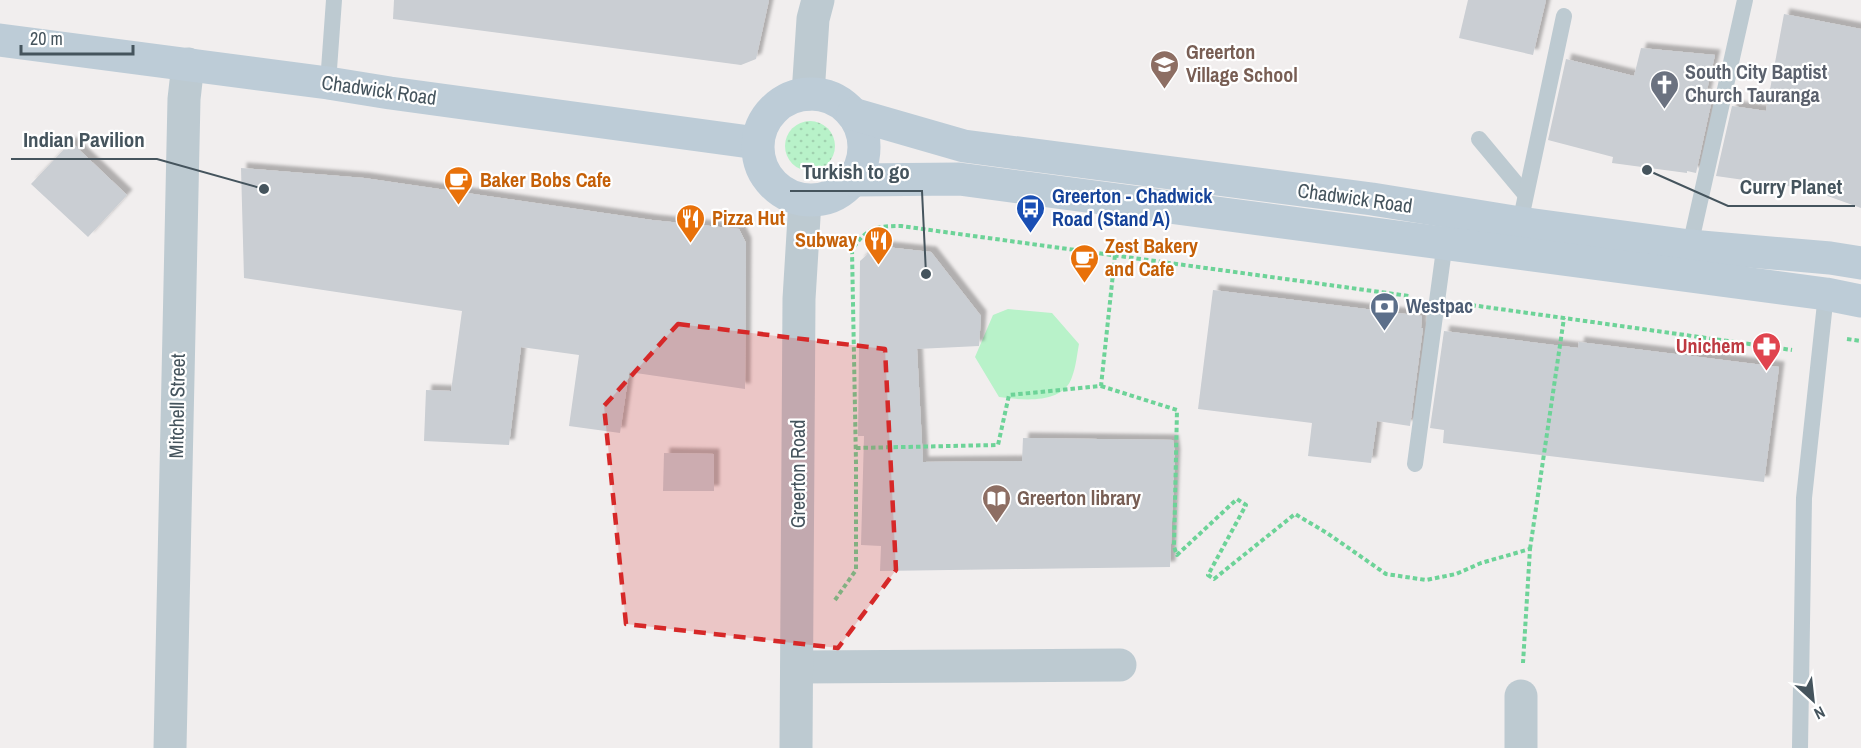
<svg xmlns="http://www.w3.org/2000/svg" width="1861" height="748" font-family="'Archivo Narrow',sans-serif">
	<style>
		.grass { fill: #b8f2c9 }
		.garden { fill: url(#garden-dots) }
		.building { fill: #caced3; filter: url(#shadow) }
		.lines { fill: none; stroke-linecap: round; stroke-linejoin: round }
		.path { stroke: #6dd398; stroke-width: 4; stroke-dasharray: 4.5 3; stroke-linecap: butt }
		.lane { stroke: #bdcad1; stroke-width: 16 }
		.street { stroke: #bdcad1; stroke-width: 33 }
		.secondary { stroke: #bdccd7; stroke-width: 33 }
		.marked { fill: #d62828; fill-opacity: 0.2; stroke: #d62828; stroke-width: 4.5; stroke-dasharray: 12 8; stroke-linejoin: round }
		.labels { text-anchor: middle; stroke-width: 4.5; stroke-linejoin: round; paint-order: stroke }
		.education-label { font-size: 20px; font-weight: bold; fill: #785e54; stroke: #fff; text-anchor: start }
		.worship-label { font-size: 20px; font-weight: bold; fill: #5b616d; stroke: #fff; text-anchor: start }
		.street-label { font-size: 20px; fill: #45545d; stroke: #fff }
		.food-label { font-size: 20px; font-weight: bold; fill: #c56008; stroke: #fff; text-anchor: start }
		.transit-label { font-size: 20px; font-weight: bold; fill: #164399; stroke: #fff; text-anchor: start }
		.service-label { font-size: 20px; font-weight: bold; fill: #4e5e75; stroke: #fff; text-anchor: start }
		.health-label { font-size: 20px; font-weight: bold; fill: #be3a42; stroke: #fff; text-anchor: end }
		.leader { fill: none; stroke: #45545d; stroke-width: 2 }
		.callout-dot { fill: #45545d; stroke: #fff; stroke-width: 2 }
		.callout-label { font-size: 21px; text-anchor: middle; font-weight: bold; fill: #45545d; stroke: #fff; stroke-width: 4.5; stroke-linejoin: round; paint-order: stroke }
	</style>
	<defs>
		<pattern id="garden-dots" width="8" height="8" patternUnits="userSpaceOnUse" patternTransform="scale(1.5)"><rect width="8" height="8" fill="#b8f2c9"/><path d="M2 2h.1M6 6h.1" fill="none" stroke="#a0d1af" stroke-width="1.8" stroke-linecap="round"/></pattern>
		<filter id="shadow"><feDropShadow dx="5.5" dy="-5.5" stdDeviation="1.5" flood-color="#0004"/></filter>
	</defs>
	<rect width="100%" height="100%" fill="#f1eeee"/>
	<path class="grass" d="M 1008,309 L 1052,313 L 1079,344 C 1077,354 1076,367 1072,377 C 1063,405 1022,400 999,397 L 975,357 L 993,315 Z"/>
	<circle class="garden" cx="810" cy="146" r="25"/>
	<g class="building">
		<path d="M 394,0 L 769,0 L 756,59 L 741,65 L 393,19 Z"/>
		<path d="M 1468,0 L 1546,0 L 1533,55 L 1459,38 Z"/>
		<path d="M 1784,14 L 1861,29 L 1861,208 L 1808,189 L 1716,176 L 1732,106 L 1766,111 Z"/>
		<path d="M 1641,48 L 1715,55 L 1704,103 L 1711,104 L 1696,173 L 1687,171 L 1687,173 L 1612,163 L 1613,157 L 1548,140 L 1566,59 L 1634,76 Z"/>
		<path d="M 71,142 L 127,195 L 88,237 L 31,184 Z"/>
		<path d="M 241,168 L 364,178 L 652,220 L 739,229 L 746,243 L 745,389 L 629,372 L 620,433 L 569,426 L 579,355 L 521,347 L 509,445 L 424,441 L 426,390 L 451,391 L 462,311 L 244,278 Z"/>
		<path d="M 877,246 L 931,252 L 981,316 L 979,346 L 917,349 L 923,462 L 1022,461 L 1023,438 L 1173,440 L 1175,454 L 1170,567 L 880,571 L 881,546 L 861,545 L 864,436 L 858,436 L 860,261 Z"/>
		<path d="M 1213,290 L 1422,316 L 1421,328 L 1423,328 L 1410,426 L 1377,421 L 1371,463 L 1308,456 L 1312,423 L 1198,409 Z"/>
		<path d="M 1444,331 L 1578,348 L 1579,342 L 1779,367 L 1764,482 L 1443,443 L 1444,430 L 1430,428 Z"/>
		<path d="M 664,453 L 714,454 L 714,491 L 663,491 Z"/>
	</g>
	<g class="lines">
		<g class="path">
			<path d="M 1464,304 L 1792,350"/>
			<path d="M 1847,339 L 1861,341"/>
			<path d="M 1101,386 L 1177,410 L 1174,547 L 1177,555 L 1237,499 L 1246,505 L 1208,575 L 1214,579 L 1295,514 L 1327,533 L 1386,574 L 1426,580 L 1456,574 L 1481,563 L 1530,549 L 1523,663"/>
			<path d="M 856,448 L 998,445 L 1009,395 L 1101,386 L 1115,255"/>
			<path d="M 1530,549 L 1564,318"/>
			<path d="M 835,600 L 856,570 L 856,463 L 852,250 C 866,228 876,226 901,226 L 1409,296"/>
		</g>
		<g class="lane">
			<path d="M 328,83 L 334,0"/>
			<path d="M 1479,139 L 1525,194"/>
			<path d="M 1520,223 L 1564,16"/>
			<path d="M 1690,246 L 1745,0"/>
			<path d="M 1415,464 L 1445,242"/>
			<path d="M 1800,748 L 1804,498 L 1826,294"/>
		</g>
		<g class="street">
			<path d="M 808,94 L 813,19 L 818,0"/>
			<path d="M 797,667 L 1120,665"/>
			<path d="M 170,748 L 184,99 L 188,64"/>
			<path d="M 796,748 L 799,299 L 805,201"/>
			<path d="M 1521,748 L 1521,696"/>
		</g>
		<g class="secondary">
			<path d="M 0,40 L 328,83 L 390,93 L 757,143"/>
			<circle cx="811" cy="147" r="53"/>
			<path d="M 853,114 L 964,146 L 1372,199 L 1520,223 L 1690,246 L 1830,258 L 1861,263"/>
			<path d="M 853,180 L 959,179 L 1826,294 L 1861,301"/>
		</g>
	</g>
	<path class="marked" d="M 678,324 L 885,349 L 896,570 L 838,648 L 626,624 L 604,406 Z"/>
	<defs>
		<symbol id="school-pin" viewBox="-11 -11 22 30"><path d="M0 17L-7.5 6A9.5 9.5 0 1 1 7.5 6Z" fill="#8d6e63" stroke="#fff"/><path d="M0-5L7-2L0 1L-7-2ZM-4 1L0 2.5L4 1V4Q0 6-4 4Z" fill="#fff"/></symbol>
		<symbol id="church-pin" viewBox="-11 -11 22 30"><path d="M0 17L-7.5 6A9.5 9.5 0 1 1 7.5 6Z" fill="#6b7280" stroke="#fff"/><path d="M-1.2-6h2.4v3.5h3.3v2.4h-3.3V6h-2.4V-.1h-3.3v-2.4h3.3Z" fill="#fff"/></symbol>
		<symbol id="cafe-pin" viewBox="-11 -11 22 30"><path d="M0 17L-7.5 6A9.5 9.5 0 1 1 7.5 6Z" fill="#e8710a" stroke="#fff"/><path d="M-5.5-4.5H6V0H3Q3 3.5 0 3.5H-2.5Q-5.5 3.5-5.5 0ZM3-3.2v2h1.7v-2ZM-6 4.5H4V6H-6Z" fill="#fff"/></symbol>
		<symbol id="bus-pin" viewBox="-11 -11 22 30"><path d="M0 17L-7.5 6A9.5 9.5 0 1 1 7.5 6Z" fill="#1a4fb4" stroke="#fff"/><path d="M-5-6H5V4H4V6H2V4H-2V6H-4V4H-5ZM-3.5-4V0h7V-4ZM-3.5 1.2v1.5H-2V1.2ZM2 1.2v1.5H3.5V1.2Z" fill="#fff"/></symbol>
		<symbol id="restaurant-pin" viewBox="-11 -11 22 30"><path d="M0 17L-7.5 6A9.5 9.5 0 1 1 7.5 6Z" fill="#e8710a" stroke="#fff"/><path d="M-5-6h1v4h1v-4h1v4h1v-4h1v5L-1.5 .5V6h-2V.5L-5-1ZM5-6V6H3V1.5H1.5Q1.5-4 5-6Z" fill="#fff"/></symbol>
		<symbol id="bank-pin" viewBox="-11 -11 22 30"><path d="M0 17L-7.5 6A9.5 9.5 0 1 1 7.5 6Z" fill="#5c6f8a" stroke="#fff"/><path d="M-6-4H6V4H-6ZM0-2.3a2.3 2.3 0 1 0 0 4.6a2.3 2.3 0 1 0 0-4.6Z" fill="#fff"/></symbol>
		<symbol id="pharmacy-pin" viewBox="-11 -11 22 30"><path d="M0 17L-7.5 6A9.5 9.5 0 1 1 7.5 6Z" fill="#e0444e" stroke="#fff"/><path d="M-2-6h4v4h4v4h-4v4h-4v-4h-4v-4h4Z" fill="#fff"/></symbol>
		<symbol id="library-pin" viewBox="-11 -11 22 30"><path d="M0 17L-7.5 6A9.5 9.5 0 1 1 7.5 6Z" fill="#8d6e63" stroke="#fff"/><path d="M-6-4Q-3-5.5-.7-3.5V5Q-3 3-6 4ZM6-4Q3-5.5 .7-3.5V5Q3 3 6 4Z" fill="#fff"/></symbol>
	</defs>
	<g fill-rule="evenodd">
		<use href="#school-pin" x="1148" y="48" width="33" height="45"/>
		<use href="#church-pin" x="1648" y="68" width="33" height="45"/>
		<use href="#cafe-pin" x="442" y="164" width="33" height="45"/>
		<use href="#bus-pin" x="1014" y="192" width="33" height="45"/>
		<use href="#restaurant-pin" x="674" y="202" width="33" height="45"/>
		<use href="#restaurant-pin" x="862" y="224" width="33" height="45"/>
		<use href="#cafe-pin" x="1068" y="242" width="33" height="45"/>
		<use href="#bank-pin" x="1368" y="290" width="33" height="45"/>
		<use href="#pharmacy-pin" x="1750" y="330" width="33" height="45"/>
		<use href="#library-pin" x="980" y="482" width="33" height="45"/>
	</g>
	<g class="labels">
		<g class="education-label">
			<text x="1186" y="59">Greerton<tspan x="1186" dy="23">Village School</tspan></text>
			<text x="1017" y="505">Greerton library</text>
		</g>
		<g class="worship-label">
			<text x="1685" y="79">South City Baptist<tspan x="1685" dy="23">Church Tauranga</tspan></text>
		</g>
		<g class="street-label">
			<text transform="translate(379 90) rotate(8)" y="7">Chadwick Road</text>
			<text transform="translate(1355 198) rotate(8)" y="7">Chadwick Road</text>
			<text transform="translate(177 406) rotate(-89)" y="7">Mitchell Street</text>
			<text transform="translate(798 474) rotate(-90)" y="7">Greerton Road</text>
		</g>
		<g class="food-label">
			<text x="480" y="187">Baker Bobs Cafe</text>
			<text x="712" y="225">Pizza Hut</text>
			<text x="857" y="247" text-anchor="end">Subway</text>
			<text x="1105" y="253">Zest Bakery<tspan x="1105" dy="23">and Cafe</tspan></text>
		</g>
		<g class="transit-label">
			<text x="1052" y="203">Greerton - Chadwick<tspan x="1052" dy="23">Road (Stand A)</tspan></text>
		</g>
		<g class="service-label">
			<text x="1406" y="313">Westpac</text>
		</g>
		<g class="health-label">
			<text x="1745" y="353">Unichem</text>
		</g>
	</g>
	<path class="leader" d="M264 189L157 159H11M926 274L922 191H790M1647 170L1728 206H1855"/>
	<g class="callout-dot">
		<circle cx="264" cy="189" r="6"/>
		<circle cx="926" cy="274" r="6"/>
		<circle cx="1647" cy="170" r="6"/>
	</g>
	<g class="callout-label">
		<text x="84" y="147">Indian Pavilion</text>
		<text x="856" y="179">Turkish to go</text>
		<text x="1791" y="194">Curry Planet</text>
	</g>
	<g transform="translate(1813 700) rotate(153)" stroke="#ffffff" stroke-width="4.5" paint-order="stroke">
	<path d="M0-4.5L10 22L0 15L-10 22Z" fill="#45545d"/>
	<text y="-9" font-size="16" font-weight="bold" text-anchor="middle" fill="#45545d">N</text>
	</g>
	<path d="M21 45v9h112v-9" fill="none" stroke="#45545d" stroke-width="3"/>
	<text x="30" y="45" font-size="18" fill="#45545d" stroke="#ffffff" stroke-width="4.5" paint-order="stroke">20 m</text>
</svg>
